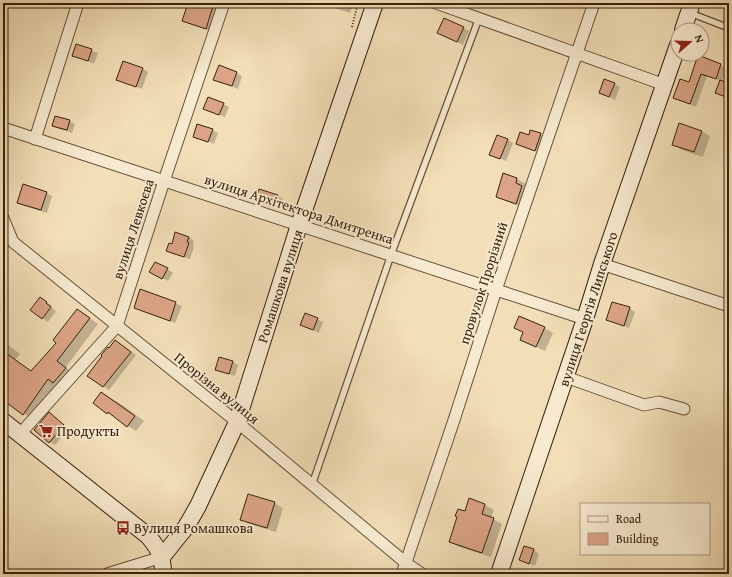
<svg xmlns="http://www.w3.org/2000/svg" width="732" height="577" font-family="'Gentium Book Plus',serif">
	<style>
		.shadow { fill: #0003 }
		.building { fill: #dba486; stroke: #37210a }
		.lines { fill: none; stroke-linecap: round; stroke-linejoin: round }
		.lane-casing { stroke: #665035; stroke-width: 8 }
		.street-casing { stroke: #665035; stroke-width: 13 }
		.secondary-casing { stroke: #37210a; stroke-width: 18 }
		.path { stroke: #37210a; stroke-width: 2; stroke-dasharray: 1 2; stroke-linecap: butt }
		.lane { stroke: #f7ead0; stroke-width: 5.5 }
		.street { stroke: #f7ead0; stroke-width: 11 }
		.secondary { stroke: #f7ead0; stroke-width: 16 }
		.labels { text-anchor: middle; stroke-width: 3.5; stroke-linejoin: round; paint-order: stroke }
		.street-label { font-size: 14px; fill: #37210a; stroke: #f7ead0 }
		.poi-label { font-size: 14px; fill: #37210a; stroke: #f7ead0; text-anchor: start }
	</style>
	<rect width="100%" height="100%" fill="#f2deb7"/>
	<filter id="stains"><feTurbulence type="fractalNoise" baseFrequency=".005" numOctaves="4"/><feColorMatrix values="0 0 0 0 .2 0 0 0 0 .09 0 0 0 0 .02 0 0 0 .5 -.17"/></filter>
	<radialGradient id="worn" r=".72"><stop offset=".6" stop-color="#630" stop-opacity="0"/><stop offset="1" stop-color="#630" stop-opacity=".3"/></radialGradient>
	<g class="shadow">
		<path d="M 192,3 L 219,3 L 210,31 L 183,20 Z"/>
		<path d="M 330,3 L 354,3 L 350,13 L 335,8 L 329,5 Z"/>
		<path d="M 463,28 L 469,31 L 463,45 L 444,36 Z"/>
		<path d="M 77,45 L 98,53 L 94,64 L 74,55 Z"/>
		<path d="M 699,57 L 727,68 L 722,81 L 729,84 L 729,98 L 722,96 L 721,81 L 707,76 L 696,107 L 674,98 L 690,84 Z"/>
		<path d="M 143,69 L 148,72 L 142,89 L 123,82 Z"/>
		<path d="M 236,73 L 242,76 L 238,89 L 215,79 Z"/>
		<path d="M 614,84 L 620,87 L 615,100 L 600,93 Z"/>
		<path d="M 223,104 L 229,107 L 225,117 L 210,111 Z"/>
		<path d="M 69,121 L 75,124 L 72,133 L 59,129 L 53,126 Z"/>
		<path d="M 212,130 L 218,133 L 214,144 L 194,136 Z"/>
		<path d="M 701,131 L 710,136 L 703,157 L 682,150 L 673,144 Z"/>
		<path d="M 540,134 L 546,137 L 541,153 L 517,144 L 529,136 Z"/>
		<path d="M 508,140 L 513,143 L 506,161 L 490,154 Z"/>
		<path d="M 504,175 L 517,179 L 526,184 L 525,188 L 531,192 L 525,208 L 506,201 L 497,196 Z"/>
		<path d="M 260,190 L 278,196 L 283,199 L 280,210 L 262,204 L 257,201 Z"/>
		<path d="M 46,193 L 52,196 L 47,213 L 24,206 L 18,202 Z"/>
		<path d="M 189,237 L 194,241 L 193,246 L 194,247 L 190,259 L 173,254 L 167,250 L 172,245 Z"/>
		<path d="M 167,269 L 173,273 L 168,281 L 151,272 Z"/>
		<path d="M 141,291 L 182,306 L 175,323 L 135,307 Z"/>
		<path d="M 40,298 L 52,306 L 51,307 L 56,311 L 48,322 L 31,310 Z"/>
		<path d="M 629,308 L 635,312 L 629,328 L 607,320 Z"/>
		<path d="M 78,310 L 98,324 L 66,367 L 74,374 L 63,388 L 57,384 L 32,419 L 3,399 L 3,341 L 20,354 L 15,360 L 32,372 L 57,342 Z"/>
		<path d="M 306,314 L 323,322 L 319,333 L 302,325 Z"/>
		<path d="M 544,328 L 553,333 L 545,351 L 521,340 Z"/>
		<path d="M 116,341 L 136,355 L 109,390 L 89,376 Z"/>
		<path d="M 233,362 L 238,365 L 235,376 L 222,372 L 217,369 Z"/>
		<path d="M 102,393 L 124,406 L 144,421 L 136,431 L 108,413 L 94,403 Z"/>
		<path d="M 49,414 L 69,429 L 55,445 L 50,442 Z"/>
		<path d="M 470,500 L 485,505 L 494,510 L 491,518 L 502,524 L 491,557 L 459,547 L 451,542 L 458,517 L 466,512 Z"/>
		<path d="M 274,503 L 283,508 L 276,532 L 250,524 L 241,519 Z"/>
		<path d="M 534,550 L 539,554 L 535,566 L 520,560 Z"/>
	</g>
	<g class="building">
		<path d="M 191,3 L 214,3 L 206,29 L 182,21 L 187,6 L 190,7 Z"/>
		<path d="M 444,18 L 464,27 L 457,42 L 437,33 Z"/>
		<path d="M 76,44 L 92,49 L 88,61 L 72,56 Z"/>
		<path d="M 698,55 L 721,64 L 716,79 L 701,74 L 690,104 L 673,98 L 680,79 L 689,82 Z"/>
		<path d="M 123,61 L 143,68 L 136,87 L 116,80 Z"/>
		<path d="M 219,65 L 237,72 L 232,86 L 213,80 Z"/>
		<path d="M 604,79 L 615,83 L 609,97 L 599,93 Z"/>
		<path d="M 720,80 L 729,83 L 729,98 L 715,93 Z"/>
		<path d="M 208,97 L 224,103 L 219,115 L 203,109 Z"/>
		<path d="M 55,116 L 70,120 L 67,130 L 52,126 Z"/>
		<path d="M 679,123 L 702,131 L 694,152 L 672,145 Z"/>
		<path d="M 197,124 L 213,129 L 208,142 L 193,137 Z"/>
		<path d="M 530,130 L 541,133 L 535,151 L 516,144 L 520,132 L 529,135 Z"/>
		<path d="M 497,135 L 508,139 L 500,159 L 489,155 Z"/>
		<path d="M 503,173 L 517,178 L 516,183 L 522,186 L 516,204 L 496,197 Z"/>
		<path d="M 23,184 L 47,192 L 41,210 L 17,203 Z"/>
		<path d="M 259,189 L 278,195 L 274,207 L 255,201 Z"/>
		<path d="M 175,232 L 189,237 L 187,242 L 189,243 L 184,257 L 166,251 L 169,243 L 172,244 Z"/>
		<path d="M 155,262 L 168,268 L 162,279 L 149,272 Z"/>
		<path d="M 140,289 L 176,302 L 170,321 L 134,308 Z"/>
		<path d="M 40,297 L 47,302 L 46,303 L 51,307 L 42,319 L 30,310 Z"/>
		<path d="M 612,302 L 630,307 L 624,326 L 606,320 Z"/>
		<path d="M 77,309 L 90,318 L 57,361 L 66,368 L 53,383 L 48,379 L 23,415 L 3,400 L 3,351 L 31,371 L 56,343 L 53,340 Z"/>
		<path d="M 305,313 L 318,318 L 313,330 L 300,325 Z"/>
		<path d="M 519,316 L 545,327 L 536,347 L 520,340 L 523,332 L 514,328 Z"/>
		<path d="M 115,340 L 131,352 L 103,387 L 87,376 L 102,356 L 101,355 L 108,347 L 109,348 Z"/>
		<path d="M 219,357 L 233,361 L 229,374 L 215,370 Z"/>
		<path d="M 101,392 L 135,416 L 127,427 L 108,412 L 107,414 L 93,403 Z"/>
		<path d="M 49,412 L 64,425 L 49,443 L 34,430 Z"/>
		<path d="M 248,494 L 275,502 L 267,528 L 240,520 Z"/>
		<path d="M 469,498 L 485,504 L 482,514 L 494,518 L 482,553 L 449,542 L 457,517 L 455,516 L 458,509 L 465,511 Z"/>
		<path d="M 524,546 L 534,549 L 529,564 L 519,560 Z"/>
	</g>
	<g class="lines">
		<defs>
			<g id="lane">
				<path d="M 690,13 L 729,28"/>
				<path d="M 312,485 L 391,255 L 479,18"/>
			</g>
			<g id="street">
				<path d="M 436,3 L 665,85"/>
				<path d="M 3,128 L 585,319"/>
				<path d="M 35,139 L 78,3"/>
				<path d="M 3,218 L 13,242 L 237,422 L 406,563 L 422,574"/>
				<path d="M 602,264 L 729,306"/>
				<path d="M 566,377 L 644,405 L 659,402 L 684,409"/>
				<path d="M 20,434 L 117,326 L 164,181 L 224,3"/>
				<path d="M 107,574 L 162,557"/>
				<path d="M 402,574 L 454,420 L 496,290 L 594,3"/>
			</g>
			<g id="secondary">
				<path d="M 683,30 L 692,3"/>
				<path d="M 3,421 L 148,536 C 159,549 163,556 163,574"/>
				<path d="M 162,557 L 186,527 L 198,506 L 237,422 L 299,225 L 375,3"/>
				<path d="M 499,574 L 585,319 L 602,264 L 678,45"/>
			</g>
		</defs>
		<use href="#lane" class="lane-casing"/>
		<use href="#street" class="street-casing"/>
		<use href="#secondary" class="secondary-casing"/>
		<path class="path" d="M 352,27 L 358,3"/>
		<use href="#lane" class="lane"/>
		<use href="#street" class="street"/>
		<use href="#secondary" class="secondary"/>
	</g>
	<defs>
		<symbol id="supermarket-bare" viewBox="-9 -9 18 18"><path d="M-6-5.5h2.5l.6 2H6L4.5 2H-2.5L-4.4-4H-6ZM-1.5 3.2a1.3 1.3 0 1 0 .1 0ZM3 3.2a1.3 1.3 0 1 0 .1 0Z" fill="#8f2418" stroke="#f7ead0" stroke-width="2.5" paint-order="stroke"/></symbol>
		<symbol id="bus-bare" viewBox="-9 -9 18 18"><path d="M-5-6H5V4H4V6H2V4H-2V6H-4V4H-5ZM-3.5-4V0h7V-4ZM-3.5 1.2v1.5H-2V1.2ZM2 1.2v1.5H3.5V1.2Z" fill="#8f2418" stroke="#f7ead0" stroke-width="2.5" paint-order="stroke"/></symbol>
	</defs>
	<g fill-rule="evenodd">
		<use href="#supermarket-bare" x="36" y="421" width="20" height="20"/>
		<use href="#bus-bare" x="113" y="518" width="20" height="20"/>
	</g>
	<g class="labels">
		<g class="street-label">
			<text transform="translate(299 209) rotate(18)" y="5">вулиця Архітектора Дмитренка</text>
			<text transform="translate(133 229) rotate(-72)" y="5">вулиця Левкоєва</text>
			<text transform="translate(483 283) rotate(-72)" y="5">провулок Прорізний</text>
			<text transform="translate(280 286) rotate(-72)" y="5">Ромашкова вулиця</text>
			<text transform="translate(588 309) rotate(-72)" y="5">вулиця Георгія Липського</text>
			<text transform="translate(217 388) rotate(39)" y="5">Прорізна вулиця</text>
		</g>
		<g class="poi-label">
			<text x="57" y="436">Продукты</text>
			<text x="134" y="533">Вулиця Ромашкова</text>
		</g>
	</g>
	<rect width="732" height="577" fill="none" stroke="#f2deb7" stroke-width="16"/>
	<rect x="4" y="4" width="724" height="569" fill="none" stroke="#37210a" stroke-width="2"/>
	<rect x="8" y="8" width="716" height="561" fill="none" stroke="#37210a"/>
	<rect x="580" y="503" width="130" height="52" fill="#f7ead0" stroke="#aa9a81"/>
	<rect x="588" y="516" width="20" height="6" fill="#f7ead0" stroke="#aa9a81"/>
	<text x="616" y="523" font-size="12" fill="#37210a">Road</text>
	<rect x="588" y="533" width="20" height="12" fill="#dba486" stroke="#aa9a81"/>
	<text x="616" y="543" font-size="12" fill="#37210a">Building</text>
	<g transform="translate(690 42) rotate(70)"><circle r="19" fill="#f7ead0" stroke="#aa9a81"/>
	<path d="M0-3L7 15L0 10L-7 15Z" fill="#8f2418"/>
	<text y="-6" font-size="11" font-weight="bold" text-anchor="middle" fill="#37210a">N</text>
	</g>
	<rect width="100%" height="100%" filter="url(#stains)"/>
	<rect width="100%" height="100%" fill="url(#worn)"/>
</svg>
